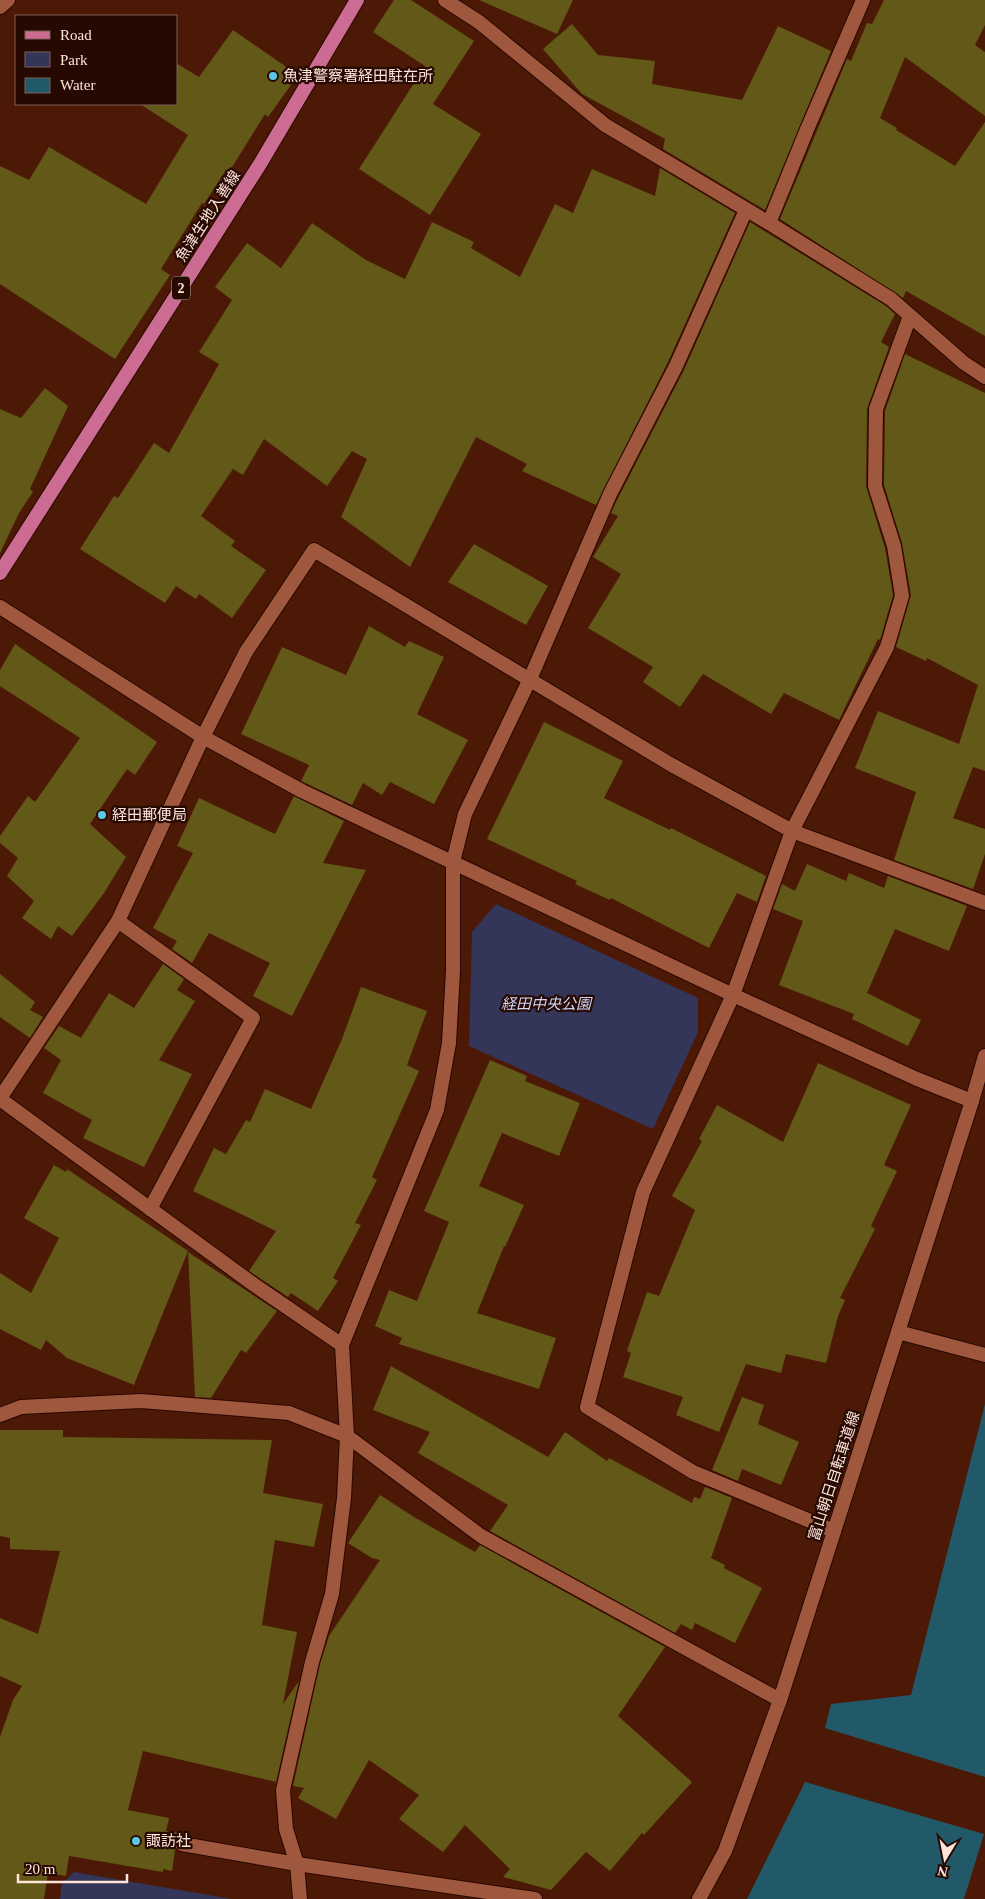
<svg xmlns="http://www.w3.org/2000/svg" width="985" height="1899" font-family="'Times New Roman','Noto Sans JP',serif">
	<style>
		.green { fill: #333559 }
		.water { fill: #225969 }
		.building { fill: #625817 }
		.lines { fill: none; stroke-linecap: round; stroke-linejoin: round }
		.service-casing { stroke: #290700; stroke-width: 16 }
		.minor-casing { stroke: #290700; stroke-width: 16 }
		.tertiary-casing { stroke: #290700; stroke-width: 16 }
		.primary-casing { stroke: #290700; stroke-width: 16 }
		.service { stroke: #9f573e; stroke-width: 14 }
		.minor { stroke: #9f573e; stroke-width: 14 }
		.tertiary { stroke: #9f573e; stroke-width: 14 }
		.primary { stroke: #cd6c92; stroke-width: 14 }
		.poi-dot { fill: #5bc8e7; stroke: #260a02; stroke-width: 2 }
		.labels { text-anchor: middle; stroke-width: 4.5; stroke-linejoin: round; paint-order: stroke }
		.shield { fill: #260a02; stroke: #bda39a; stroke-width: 1 }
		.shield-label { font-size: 14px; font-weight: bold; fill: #fee4db }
		.poi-label { font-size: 15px; fill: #fee4db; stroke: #260a02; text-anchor: start }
		.street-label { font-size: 15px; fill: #fee4db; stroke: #260a02 }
		.park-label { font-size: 15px; font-style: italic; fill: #d1d6fd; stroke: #260a02 }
	</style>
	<rect width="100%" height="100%" fill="#4c1906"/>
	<g class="green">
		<path d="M 496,904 L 698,998 L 698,1032 L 653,1129 L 469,1046 L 472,932 Z"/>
		<path d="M 74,1872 L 232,1899 L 60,1899 L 62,1884 Z"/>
	</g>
	<g class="water">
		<path d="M 985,1404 L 985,1777 L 825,1728 L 831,1704 L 911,1695 Z"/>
		<path d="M 805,1782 L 984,1834 L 964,1899 L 747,1899 Z"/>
	</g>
	<g class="building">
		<path d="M 394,0 L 411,0 L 474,41 L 433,104 L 481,134 L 430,215 L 359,169 L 425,66 L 373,32 Z"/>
		<path d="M 479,0 L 573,0 L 557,34 Z"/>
		<path d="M 884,0 L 985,0 L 985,25 L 975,45 L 985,52 L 985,116 L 905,57 L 880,118 L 897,128 L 896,130 L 955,166 L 985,122 L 985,336 L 906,291 L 903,298 L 780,219 L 847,59 L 851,61 L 867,23 L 872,24 Z"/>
		<path d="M 572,24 L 598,55 L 655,61 L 652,84 L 742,100 L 778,26 L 831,51 L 765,210 L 663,149 L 665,139 L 582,94 L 543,49 Z"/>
		<path d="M 233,30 L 298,75 L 268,117 L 265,114 L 229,172 L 226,170 L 204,204 L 202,203 L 161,269 L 170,275 L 115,359 L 0,284 L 0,166 L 29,180 L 49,147 L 146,204 L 188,135 L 140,104 L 176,104 L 176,63 L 199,77 Z"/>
		<path d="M 660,168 L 735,213 L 668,362 L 596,505 L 522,471 L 527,464 L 476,437 L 410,567 L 341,517 L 367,459 L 352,451 L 327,486 L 264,439 L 243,475 L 233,469 L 201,516 L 235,541 L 231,546 L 266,570 L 232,618 L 199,594 L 196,599 L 176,586 L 165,603 L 80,549 L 114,496 L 118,498 L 154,443 L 169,453 L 219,364 L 199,352 L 232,300 L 215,287 L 247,243 L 281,268 L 312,223 L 366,260 L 405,279 L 432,222 L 474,242 L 471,248 L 520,277 L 555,204 L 573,213 L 592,169 L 655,196 Z"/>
		<path d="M 750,222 L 886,306 L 895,314 L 881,342 L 889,347 L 867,409 L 866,486 L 885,548 L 893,595 L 880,640 L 878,639 L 839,720 L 784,693 L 771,714 L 703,674 L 680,707 L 643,682 L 653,667 L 588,628 L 621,574 L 593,557 L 618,516 L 611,513 L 618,498 L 684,370 Z"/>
		<path d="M 905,354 L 985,393 L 985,771 L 973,767 L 953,818 L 985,829 L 985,854 L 973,889 L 894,860 L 916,792 L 855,768 L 878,711 L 959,744 L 978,685 L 927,658 L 926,661 L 896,647 L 911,595 L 902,543 L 884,485 L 885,411 Z"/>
		<path d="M 45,388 L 68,406 L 30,489 L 33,492 L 19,513 L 0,553 L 0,409 L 21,418 Z"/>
		<path d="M 474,544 L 548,586 L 526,625 L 448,582 Z"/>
		<path d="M 369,626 L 405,647 L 409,641 L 444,657 L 417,714 L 468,740 L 434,804 L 390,782 L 382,795 L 363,783 L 352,805 L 301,781 L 309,765 L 241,734 L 282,647 L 346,675 Z"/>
		<path d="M 15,644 L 157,742 L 135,775 L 127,769 L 90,824 L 126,857 L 104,893 L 72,936 L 58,926 L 51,939 L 22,918 L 34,901 L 7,876 L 18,858 L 0,843 L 0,836 L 28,796 L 35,802 L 80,738 L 0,686 L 0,670 Z"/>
		<path d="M 544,722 L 623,761 L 604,798 L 670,830 L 671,828 L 766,876 L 757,902 L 737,893 L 709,948 L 611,898 L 610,900 L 575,884 L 577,881 L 487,839 Z"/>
		<path d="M 294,796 L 344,821 L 323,863 L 366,870 L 292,1016 L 253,996 L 270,963 L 209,933 L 192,963 L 172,949 L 177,941 L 153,928 L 193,853 L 177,846 L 199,798 L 275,834 Z"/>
		<path d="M 807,864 L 846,881 L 849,873 L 884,888 L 888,876 L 967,906 L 949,951 L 895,929 L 867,993 L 921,1020 L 908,1046 L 852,1019 L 854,1014 L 779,985 L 803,921 L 773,909 L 782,884 L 795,891 Z"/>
		<path d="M 163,964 L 184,979 L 177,990 L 195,1001 L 159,1060 L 192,1074 L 144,1167 L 83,1138 L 92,1120 L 43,1093 L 61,1060 L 44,1048 L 59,1026 L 81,1038 L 109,993 L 134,1008 Z"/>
		<path d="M 0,974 L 35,1002 L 30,1010 L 43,1017 L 30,1038 L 0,1017 Z"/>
		<path d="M 361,987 L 427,1011 L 407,1065 L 419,1071 L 372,1177 L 377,1180 L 355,1223 L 361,1225 L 333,1278 L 338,1281 L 318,1311 L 291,1293 L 288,1297 L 249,1271 L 276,1231 L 193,1191 L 214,1148 L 226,1154 L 246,1120 L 250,1122 L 265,1089 L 311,1109 L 342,1039 Z"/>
		<path d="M 490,1060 L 527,1076 L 525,1081 L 580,1103 L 559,1156 L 502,1133 L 479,1186 L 524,1205 L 505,1247 L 504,1246 L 477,1313 L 556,1338 L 539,1389 L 399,1344 L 402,1338 L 375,1326 L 389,1290 L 417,1301 L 449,1222 L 424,1211 Z"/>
		<path d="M 818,1063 L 911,1105 L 884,1165 L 897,1171 L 871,1226 L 875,1229 L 840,1298 L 845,1300 L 838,1316 L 826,1363 L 786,1354 L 781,1373 L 746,1364 L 719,1432 L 676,1415 L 683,1397 L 623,1377 L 631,1353 L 627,1351 L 647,1292 L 659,1296 L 695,1210 L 672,1196 L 702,1141 L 699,1139 L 717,1105 L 783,1142 Z"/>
		<path d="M 54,1165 L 66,1172 L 67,1169 L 188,1251 L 134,1385 L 67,1358 L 46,1340 L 41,1350 L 0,1329 L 0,1273 L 31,1293 L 59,1238 L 24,1218 Z"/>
		<path d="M 188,1252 L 277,1311 L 246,1353 L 241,1350 L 211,1398 L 195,1397 Z"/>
		<path d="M 391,1366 L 548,1457 L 565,1432 L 607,1461 L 609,1458 L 692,1503 L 694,1497 L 700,1499 L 705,1487 L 732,1498 L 711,1558 L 725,1565 L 724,1568 L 762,1588 L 735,1643 L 695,1623 L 692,1630 L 681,1624 L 675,1633 L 490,1531 L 508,1505 L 418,1453 L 430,1432 L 373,1410 Z"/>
		<path d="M 742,1397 L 764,1405 L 758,1424 L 799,1442 L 781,1485 L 742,1469 L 738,1481 L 712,1470 Z"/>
		<path d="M 0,1430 L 63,1430 L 63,1437 L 272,1440 L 263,1493 L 323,1504 L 314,1547 L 275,1540 L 262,1625 L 297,1632 L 283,1704 L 299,1681 L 276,1782 L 143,1751 L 128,1810 L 169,1818 L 166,1831 L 178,1833 L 174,1842 L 175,1850 L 172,1871 L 163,1869 L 163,1872 L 69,1856 L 66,1876 L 48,1873 L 44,1899 L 0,1899 L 0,1737 L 13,1700 L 22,1686 L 0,1676 L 0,1618 L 38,1634 L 60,1551 L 10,1549 L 10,1538 L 0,1536 Z"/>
		<path d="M 380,1495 L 414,1517 L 475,1552 L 480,1545 L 665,1647 L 618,1716 L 692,1782 L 644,1835 L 642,1833 L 610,1871 L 586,1852 L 551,1890 L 503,1877 L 510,1869 L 465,1825 L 443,1852 L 399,1819 L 419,1795 L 369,1760 L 336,1819 L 298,1798 L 304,1788 L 293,1786 L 320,1664 L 329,1636 L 380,1560 L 372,1558 L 348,1543 Z"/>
	</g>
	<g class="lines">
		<defs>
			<path id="service" d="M 182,1844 L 297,1864"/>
			<g id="minor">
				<path d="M 445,0 L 479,22 L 605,125 L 769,223 L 891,299 L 964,363 L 985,377"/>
				<path d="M 0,7 L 8,0"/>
				<path d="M 769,223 L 808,127 L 863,0"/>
				<path d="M 0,607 L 203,737 L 302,791 L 733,995 L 917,1079 L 972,1101"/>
				<path d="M 118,921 L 253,1018 L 150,1209"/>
				<path d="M 0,1098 L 118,921 L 203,737 L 246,652 L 314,550 L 670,764 L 792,831 L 985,903"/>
				<path d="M 0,1099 L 253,1284 L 342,1345"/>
				<path d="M 898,1332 L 985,1355"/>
				<path d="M 0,1415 L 21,1407 L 141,1401 L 289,1413 L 347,1436 L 481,1536 L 780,1700"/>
				<path d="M 834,1531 L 693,1472 L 587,1407 L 643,1192 L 733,995 L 792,831 L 887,647 L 902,596 L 894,546 L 875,486 L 876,409 L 910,316"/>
				<path d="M 297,1864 L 535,1899"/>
				<path d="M 300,1899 L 297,1864 L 286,1829 L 283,1790 L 312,1662 L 332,1594 L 344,1498 L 347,1436 L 342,1345 L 437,1110 L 449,1043 L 453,971 L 453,862 L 465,814 L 530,679 L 610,494 L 676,366 L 746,210"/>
			</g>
			<path id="tertiary" d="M 699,1899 L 725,1851 L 780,1700 L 972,1101 L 985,1056"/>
			<path id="primary" d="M 0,573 L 260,164 L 357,0"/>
		</defs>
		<use href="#service" class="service-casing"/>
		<use href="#minor" class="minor-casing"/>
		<use href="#tertiary" class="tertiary-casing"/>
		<use href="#primary" class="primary-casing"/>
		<use href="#service" class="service"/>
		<use href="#minor" class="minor"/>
		<use href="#tertiary" class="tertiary"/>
		<use href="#primary" class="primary"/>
	</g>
	<g class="poi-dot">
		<circle cx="273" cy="76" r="5"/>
		<circle cx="102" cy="815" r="5"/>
		<circle cx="136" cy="1841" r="5"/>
	</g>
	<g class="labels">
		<rect class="shield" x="172" y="276.5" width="18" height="23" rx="4"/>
		<g class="shield-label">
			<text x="181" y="293">2</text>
		</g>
		<g class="poi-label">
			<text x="283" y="81">魚津警察署経田駐在所</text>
			<text x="112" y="820">経田郵便局</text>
			<text x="146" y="1846">諏訪社</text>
		</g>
		<g class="street-label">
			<text transform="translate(208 216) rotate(-57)" y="5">魚津生地入善線</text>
			<text transform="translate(834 1476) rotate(-72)" y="5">富山朝日自転車道線</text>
		</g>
		<g class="park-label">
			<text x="546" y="1009">経田中央公園</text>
		</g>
	</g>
	<rect x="15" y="15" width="162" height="90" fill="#260a02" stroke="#7c6159"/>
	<rect x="25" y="31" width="25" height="8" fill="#cd6c92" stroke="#7c6159"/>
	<text x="60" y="40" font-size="15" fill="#fee4db">Road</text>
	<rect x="25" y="52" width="25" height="15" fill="#333559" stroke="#7c6159"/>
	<text x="60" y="65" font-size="15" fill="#fee4db">Park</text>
	<rect x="25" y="78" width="25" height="15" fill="#225969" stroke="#7c6159"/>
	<text x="60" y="90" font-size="15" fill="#fee4db">Water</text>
	<g transform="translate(945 1859) rotate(190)" stroke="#260a02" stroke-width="4" paint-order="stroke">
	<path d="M0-4L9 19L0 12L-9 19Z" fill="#fee4db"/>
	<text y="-8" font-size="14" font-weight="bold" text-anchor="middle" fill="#fee4db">N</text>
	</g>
	<path d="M18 1874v8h109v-8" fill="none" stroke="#fee4db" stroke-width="2.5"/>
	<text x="25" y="1874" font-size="15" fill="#fee4db" stroke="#260a02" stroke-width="4" paint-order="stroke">20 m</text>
</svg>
